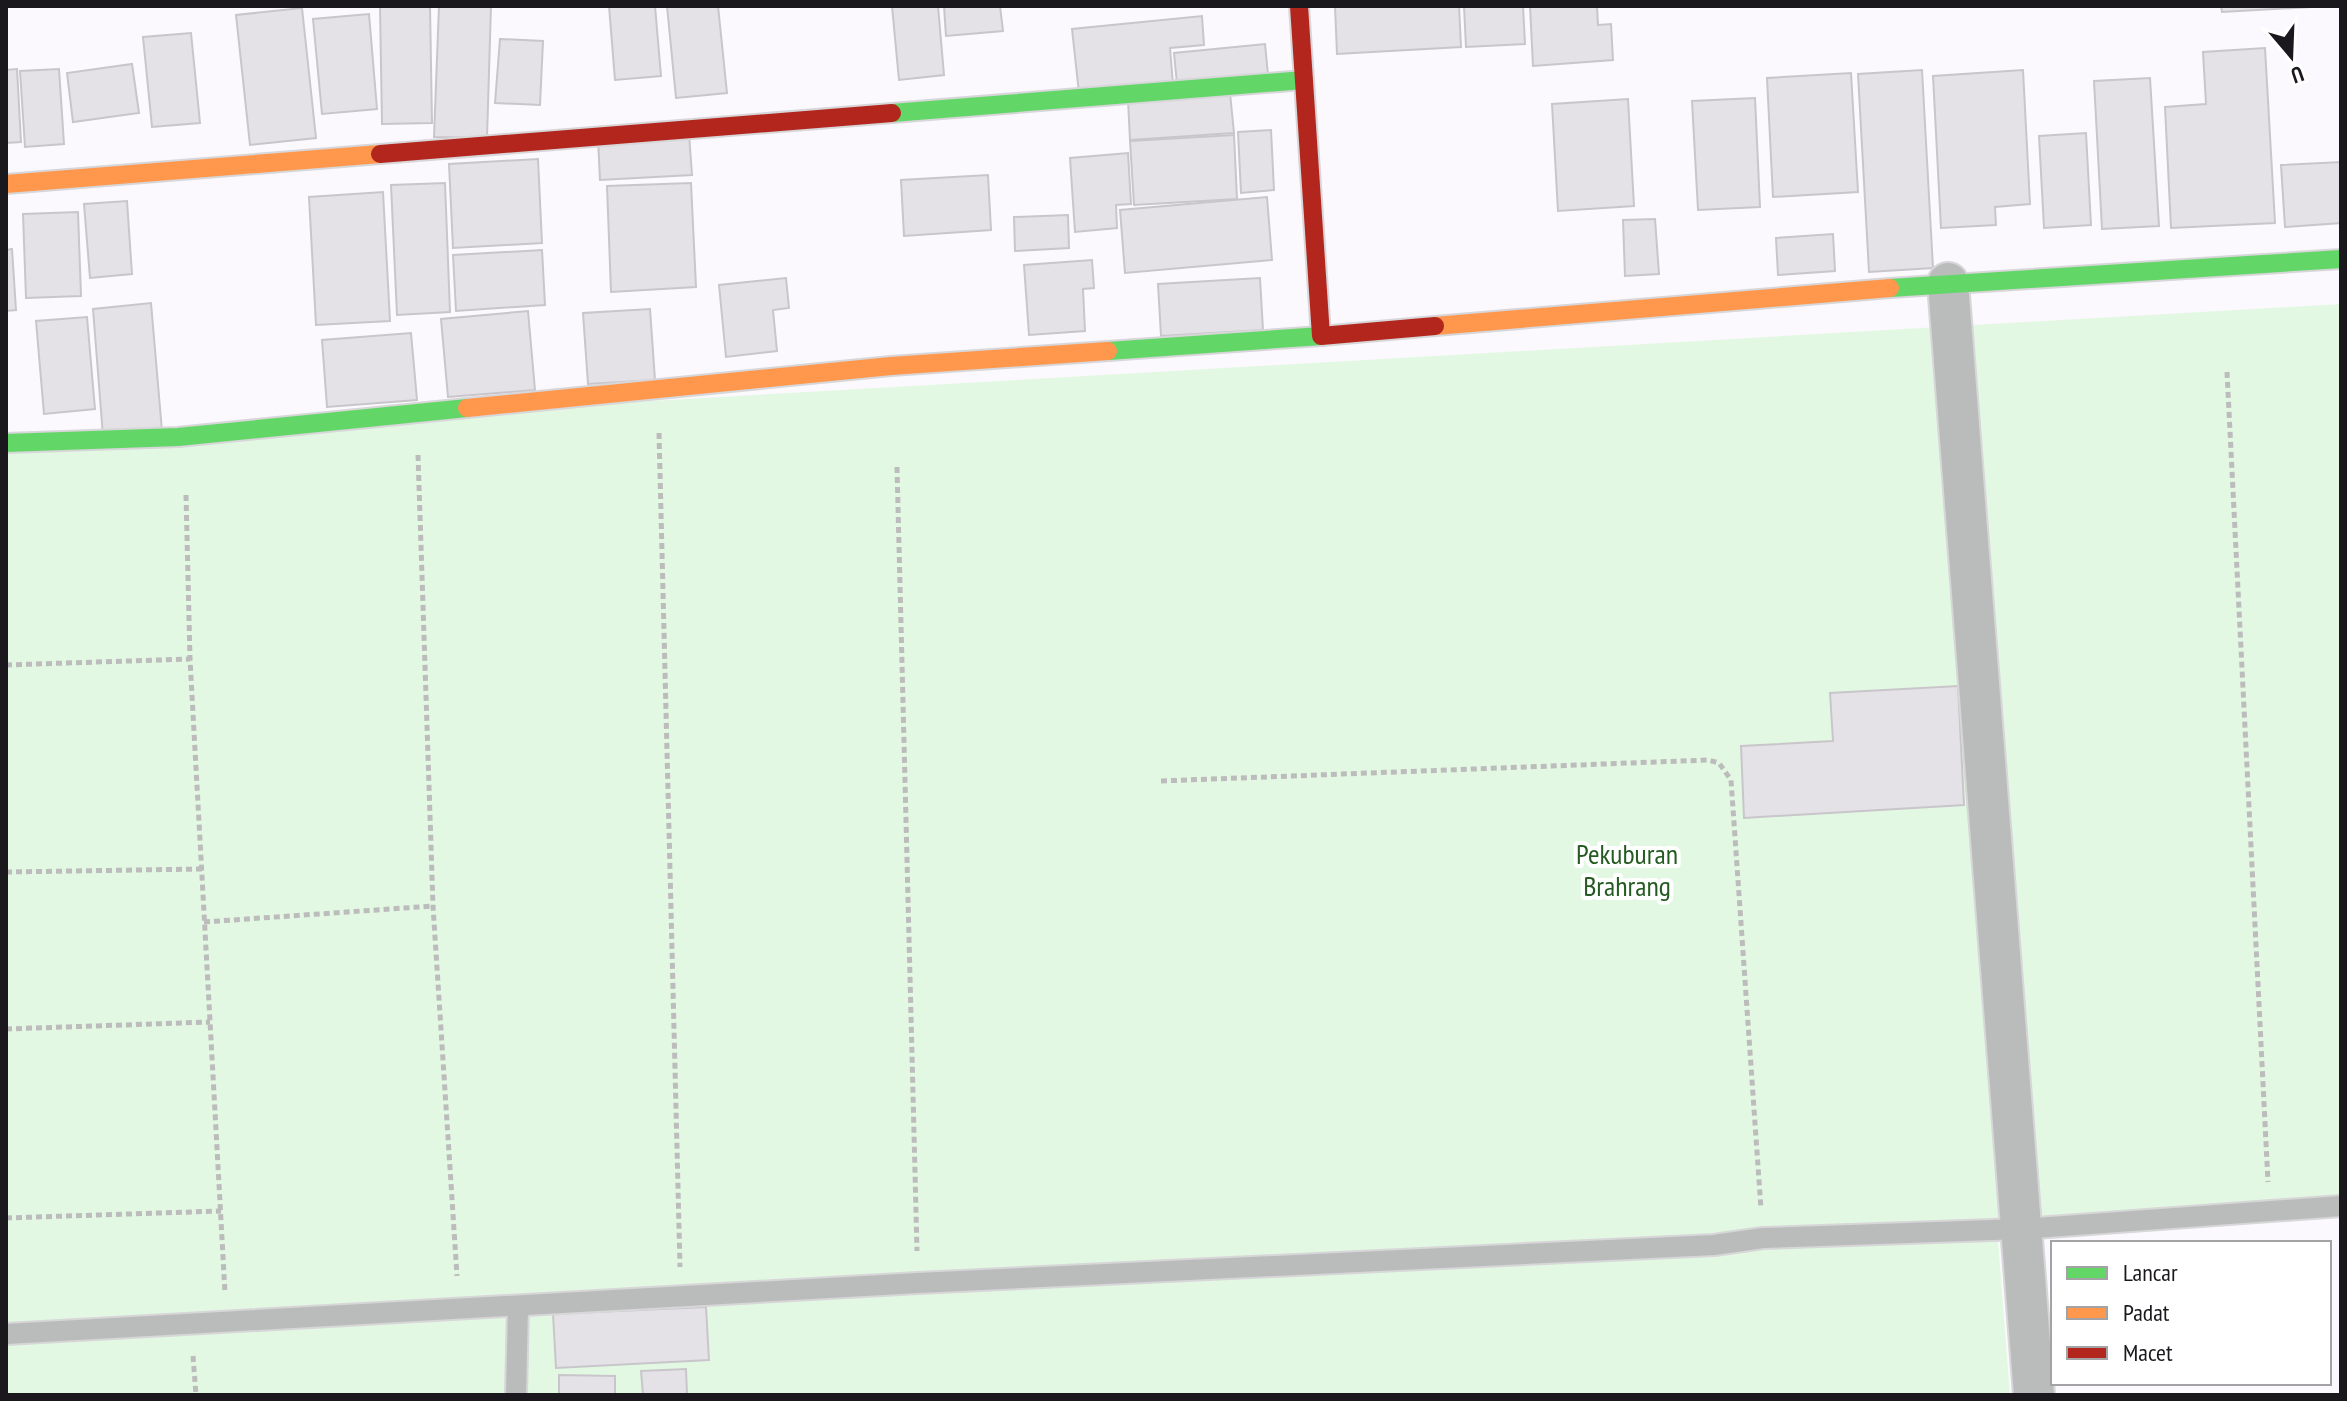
<svg xmlns="http://www.w3.org/2000/svg" width="2347" height="1401" font-family="'PT Sans Narrow',sans-serif">
	<style>
		.green { fill: #e3f8e2 }
		.building { fill: #e4e2e7; stroke: #c8c6ca; stroke-width: 2 }
		.lines { fill: none; stroke-linecap: round; stroke-linejoin: round }
		.lane-casing { stroke: #d7d6d8; stroke-width: 24 }
		.street-casing { stroke: #d7d6d8; stroke-width: 44 }
		.fast-casing { stroke: #d7d6d8; stroke-width: 22 }
		.slow-casing { stroke: #d7d6d8; stroke-width: 22 }
		.jam-casing { stroke: #d7d6d8; stroke-width: 22 }
		.path { stroke: #bcbcbc; stroke-width: 5; stroke-dasharray: 6 4; stroke-linecap: butt }
		.lane { stroke: #babcbc; stroke-width: 20 }
		.street { stroke: #babcbc; stroke-width: 40 }
		.fast { stroke: #63d668; stroke-width: 18 }
		.slow { stroke: #ff974d; stroke-width: 18 }
		.jam { stroke: #b3261e; stroke-width: 18 }
		.labels { text-anchor: middle; stroke-width: 8; stroke-linejoin: round; paint-order: stroke }
		.park-label { font-size: 28px; fill: #255b22; stroke: #fff }
	</style>
	<rect width="100%" height="100%" fill="#fbf9fd"/>
	<path class="green" d="M 2341,304 L 2341,1198 L 1998,1240 L 2010,1395 L 6,1395 L 6,438 Z"/>
	<g class="building">
		<path d="M 380,6 L 430,6 L 432,123 L 382,124 Z"/>
		<path d="M 439,6 L 491,6 L 487,138 L 434,137 Z"/>
		<path d="M 609,6 L 655,6 L 661,76 L 615,80 Z"/>
		<path d="M 667,6 L 718,6 L 727,93 L 676,98 Z"/>
		<path d="M 892,6 L 938,6 L 944,75 L 899,80 Z"/>
		<path d="M 944,6 L 1000,6 L 1003,31 L 946,36 Z"/>
		<path d="M 1335,6 L 1459,6 L 1461,47 L 1337,54 Z"/>
		<path d="M 1464,6 L 1523,6 L 1525,44 L 1466,47 Z"/>
		<path d="M 1530,6 L 1597,6 L 1598,25 L 1611,24 L 1613,60 L 1533,66 Z"/>
		<path d="M 2221,6 L 2330,6 L 2222,12 Z"/>
		<path d="M 302,8 L 316,138 L 250,145 L 236,15 Z"/>
		<path d="M 369,14 L 377,109 L 322,114 L 313,19 Z"/>
		<path d="M 1202,16 L 1204,45 L 1170,48 L 1173,84 L 1079,93 L 1072,29 Z"/>
		<path d="M 191,33 L 200,123 L 152,127 L 143,37 Z"/>
		<path d="M 500,39 L 543,41 L 540,105 L 495,103 Z"/>
		<path d="M 1265,44 L 1268,75 L 1177,84 L 1174,53 Z"/>
		<path d="M 2265,48 L 2275,223 L 2171,228 L 2165,107 L 2206,104 L 2203,52 Z"/>
		<path d="M 132,64 L 139,113 L 73,122 L 67,73 Z"/>
		<path d="M 17,69 L 21,142 L 6,143 L 6,70 Z"/>
		<path d="M 59,69 L 64,144 L 25,147 L 20,71 Z"/>
		<path d="M 1922,70 L 1933,268 L 1869,272 L 1858,74 Z"/>
		<path d="M 2023,70 L 2030,204 L 1995,207 L 1996,225 L 1941,228 L 1933,76 Z"/>
		<path d="M 1851,73 L 1858,192 L 1773,197 L 1767,78 Z"/>
		<path d="M 2150,78 L 2159,226 L 2102,229 L 2094,81 Z"/>
		<path d="M 1230,93 L 1234,133 L 1130,140 L 1128,100 Z"/>
		<path d="M 1755,98 L 1760,207 L 1698,210 L 1692,101 Z"/>
		<path d="M 1628,99 L 1634,206 L 1558,211 L 1552,104 Z"/>
		<path d="M 1271,130 L 1274,190 L 1241,193 L 1238,132 Z"/>
		<path d="M 2086,133 L 2091,225 L 2044,228 L 2039,136 Z"/>
		<path d="M 689,134 L 692,175 L 600,180 L 598,139 Z"/>
		<path d="M 1234,135 L 1237,199 L 1134,205 L 1130,141 Z"/>
		<path d="M 1128,153 L 1131,204 L 1116,205 L 1117,228 L 1075,232 L 1070,158 Z"/>
		<path d="M 538,159 L 542,243 L 453,248 L 449,164 Z"/>
		<path d="M 2341,162 L 2341,223 L 2285,227 L 2281,165 Z"/>
		<path d="M 988,175 L 991,230 L 904,236 L 901,180 Z"/>
		<path d="M 445,183 L 450,312 L 397,315 L 391,185 Z"/>
		<path d="M 691,183 L 696,287 L 611,292 L 607,186 Z"/>
		<path d="M 383,192 L 390,321 L 316,325 L 309,197 Z"/>
		<path d="M 1267,197 L 1272,260 L 1125,273 L 1120,210 Z"/>
		<path d="M 127,201 L 132,274 L 90,278 L 84,204 Z"/>
		<path d="M 78,212 L 81,296 L 26,298 L 23,214 Z"/>
		<path d="M 1068,215 L 1069,248 L 1015,251 L 1014,217 Z"/>
		<path d="M 1655,219 L 1659,274 L 1625,276 L 1623,220 Z"/>
		<path d="M 1833,234 L 1835,271 L 1778,275 L 1776,238 Z"/>
		<path d="M 12,249 L 16,310 L 6,311 L 6,250 Z"/>
		<path d="M 542,250 L 545,305 L 456,311 L 453,255 Z"/>
		<path d="M 1092,260 L 1094,288 L 1083,289 L 1085,331 L 1029,335 L 1024,265 Z"/>
		<path d="M 786,278 L 789,308 L 773,310 L 777,351 L 726,357 L 719,285 Z"/>
		<path d="M 1260,278 L 1263,330 L 1161,336 L 1158,284 Z"/>
		<path d="M 151,303 L 162,431 L 103,436 L 93,309 Z"/>
		<path d="M 650,309 L 655,380 L 588,384 L 583,313 Z"/>
		<path d="M 528,311 L 535,390 L 448,397 L 441,319 Z"/>
		<path d="M 87,317 L 95,409 L 44,414 L 36,321 Z"/>
		<path d="M 411,333 L 417,400 L 327,407 L 322,340 Z"/>
		<path d="M 1958,686 L 1964,805 L 1744,818 L 1741,746 L 1833,741 L 1830,693 Z"/>
		<path d="M 706,1307 L 709,1360 L 556,1368 L 553,1314 Z"/>
		<path d="M 686,1369 L 687,1394 L 643,1395 L 641,1371 Z"/>
		<path d="M 559,1375 L 615,1376 L 615,1395 L 559,1395 Z"/>
	</g>
	<g class="lines">
		<defs>
			<g id="lane">
				<path d="M 6,1334 L 918,1283 L 1714,1245 L 1763,1238 L 2021,1229 L 2341,1206"/>
				<path d="M 516,1395 L 518,1307"/>
			</g>
			<path id="street" d="M 1948,283 L 2034,1395"/>
			<g id="fast">
				<path d="M 892,113 L 1304,80"/>
				<path d="M 1890,288 L 2341,259"/>
				<path d="M 1108,351 L 1321,336"/>
				<path d="M 6,443 L 178,437 L 467,408"/>
			</g>
			<g id="slow">
				<path d="M 6,184 L 380,154"/>
				<path d="M 1435,326 L 1890,288"/>
				<path d="M 467,408 L 891,366 L 1108,351"/>
			</g>
			<g id="jam">
				<path d="M 1299,6 L 1321,336 L 1435,326"/>
				<path d="M 380,154 L 892,113"/>
			</g>
		</defs>
		<use href="#lane" class="lane-casing"/>
		<use href="#street" class="street-casing"/>
		<use href="#fast" class="fast-casing"/>
		<use href="#slow" class="slow-casing"/>
		<use href="#jam" class="jam-casing"/>
		<g class="path">
			<path d="M 2227,372 L 2268,1182"/>
			<path d="M 659,433 L 680,1267"/>
			<path d="M 418,455 L 433,906 L 457,1276"/>
			<path d="M 897,467 L 917,1251"/>
			<path d="M 186,495 L 190,659 L 225,1293"/>
			<path d="M 6,665 L 190,659"/>
			<path d="M 1161,781 L 1708,760 L 1719,763 L 1731,780 L 1761,1209"/>
			<path d="M 6,872 L 202,869"/>
			<path d="M 204,922 L 433,906"/>
			<path d="M 6,1029 L 210,1022"/>
			<path d="M 6,1218 L 221,1211"/>
			<path d="M 193,1356 L 196,1395"/>
		</g>
		<use href="#lane" class="lane"/>
		<use href="#street" class="street"/>
		<use href="#fast" class="fast"/>
		<use href="#slow" class="slow"/>
		<use href="#jam" class="jam"/>
	</g>
	<g class="labels">
		<g class="park-label">
			<text x="1627" y="864">Pekuburan<tspan x="1627" dy="32">Brahrang</tspan></text>
		</g>
	</g>
	<rect width="2347" height="1401" fill="none" stroke="#1a181d" stroke-width="16"/>
	<rect x="2051" y="1241" width="280" height="144" fill="#ffffff" stroke="#a3a3a5" stroke-width="2"/>
	<rect x="2067" y="1267" width="40" height="12" fill="#63d668" stroke="#a3a3a5" stroke-width="2"/>
	<text x="2123" y="1281" font-size="24" fill="#1a181d">Lancar</text>
	<rect x="2067" y="1307" width="40" height="12" fill="#ff974d" stroke="#a3a3a5" stroke-width="2"/>
	<text x="2123" y="1321" font-size="24" fill="#1a181d">Padat</text>
	<rect x="2067" y="1347" width="40" height="12" fill="#b3261e" stroke="#a3a3a5" stroke-width="2"/>
	<text x="2123" y="1361" font-size="24" fill="#1a181d">Macet</text>
	<g transform="translate(2291 56) rotate(161)" stroke="#ffffff" stroke-width="6" paint-order="stroke">
	<path d="M0-6L14 30L0 20L-14 30Z" fill="#1a181d"/>
	<text y="-12" font-size="22" font-weight="bold" text-anchor="middle" fill="#1a181d">U</text>
	</g>
</svg>
